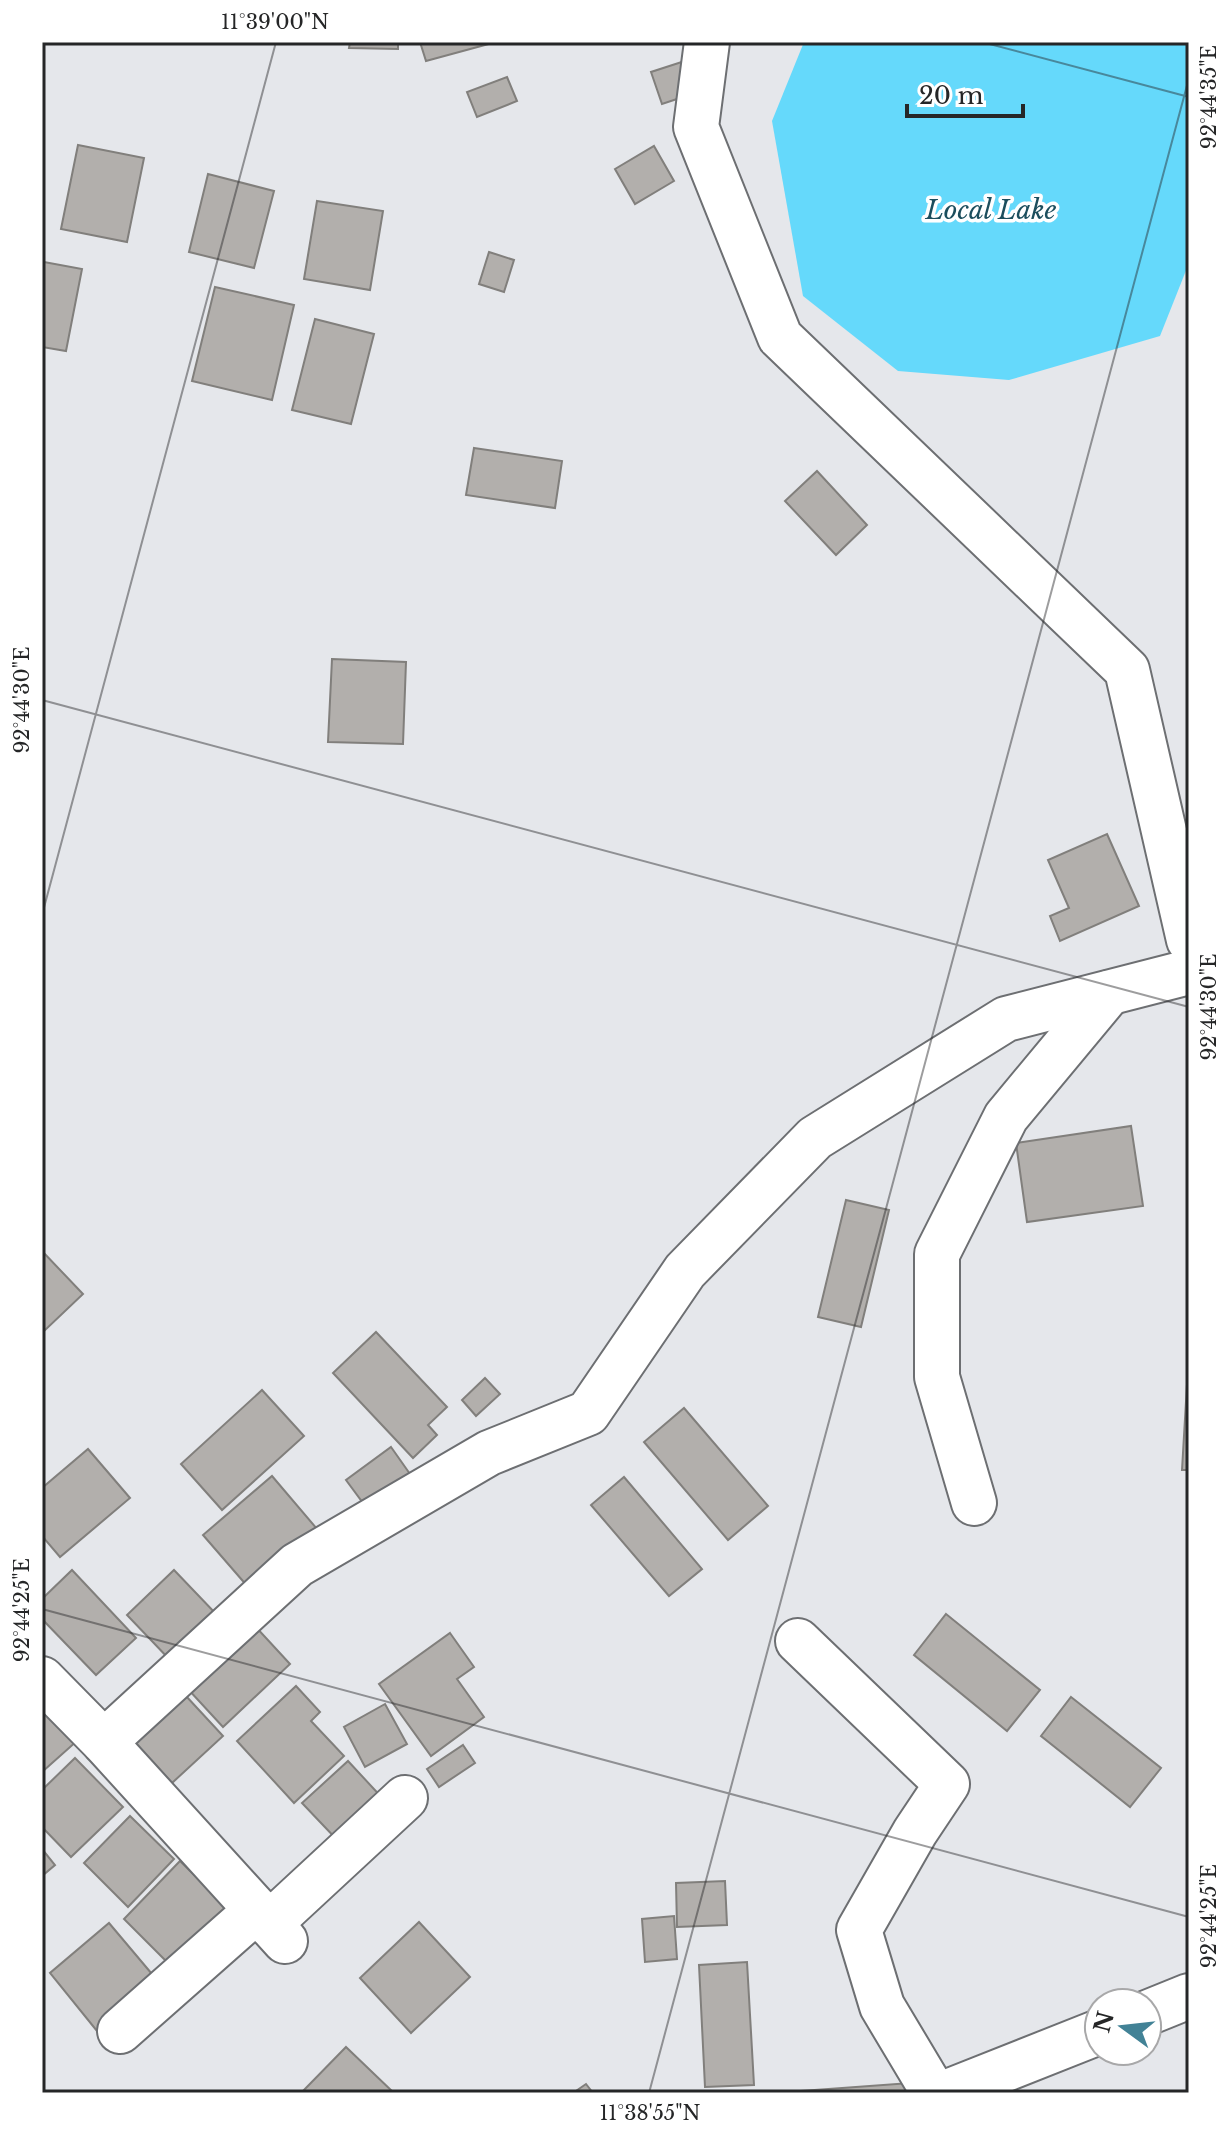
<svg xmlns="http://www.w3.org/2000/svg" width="1231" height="2135" font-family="'Libre Baskerville',serif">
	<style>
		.water { fill: #65d9fb }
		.building { fill: #b2afac; stroke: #817f7c; stroke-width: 2 }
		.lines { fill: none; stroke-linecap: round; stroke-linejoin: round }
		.minor-casing { stroke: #6d6f72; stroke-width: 48 }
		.minor { stroke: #fff; stroke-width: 44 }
		.ticks { fill: none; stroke: #252627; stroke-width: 2; stroke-opacity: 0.45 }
		.labels { text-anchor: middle; stroke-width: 7; stroke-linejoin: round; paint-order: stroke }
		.water-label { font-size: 26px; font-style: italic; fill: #1c4e5d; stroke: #fff }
		.neatline { fill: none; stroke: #252627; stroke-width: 3 }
		.ticks-label { font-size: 20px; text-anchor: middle; fill: #252627 }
	</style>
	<rect width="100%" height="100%" fill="#e5e7eb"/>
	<path class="water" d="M 804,42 L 1189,42 L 1189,263 L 1160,336 L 1009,380 L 898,371 L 803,296 L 772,121 Z"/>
	<g class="building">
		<path d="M 350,42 L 398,42 L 398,49 L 349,48 Z"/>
		<path d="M 420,42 L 496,42 L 426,61 Z"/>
		<path d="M 697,57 L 707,89 L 662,104 L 651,72 Z"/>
		<path d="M 507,77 L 517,101 L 477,117 L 467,92 Z"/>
		<path d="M 78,145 L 144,158 L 127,242 L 61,229 Z"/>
		<path d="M 654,146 L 674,181 L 635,204 L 615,169 Z"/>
		<path d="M 208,174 L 274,191 L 254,268 L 189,252 Z"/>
		<path d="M 317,201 L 383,211 L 370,290 L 304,279 Z"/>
		<path d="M 489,252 L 514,260 L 504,292 L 479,284 Z"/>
		<path d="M 44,262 L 82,269 L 66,351 L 42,347 Z"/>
		<path d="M 215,287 L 294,305 L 272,400 L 192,381 Z"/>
		<path d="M 315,319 L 374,334 L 351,424 L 292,410 Z"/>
		<path d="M 474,448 L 562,461 L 555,508 L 466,495 Z"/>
		<path d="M 817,471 L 867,525 L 836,555 L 785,501 Z"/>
		<path d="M 332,659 L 406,662 L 403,744 L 328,742 Z"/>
		<path d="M 1107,834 L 1139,906 L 1060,941 L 1050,916 L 1069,908 L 1048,860 Z"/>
		<path d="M 1131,1126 L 1143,1206 L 1027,1222 L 1016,1143 Z"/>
		<path d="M 846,1200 L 889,1210 L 861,1327 L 818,1317 Z"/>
		<path d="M 42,1251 L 83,1294 L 42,1333 Z"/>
		<path d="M 376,1332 L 447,1407 L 428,1425 L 437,1435 L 413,1458 L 333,1373 Z"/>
		<path d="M 1189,1350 L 1189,1470 L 1182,1470 Z"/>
		<path d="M 485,1378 L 500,1394 L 476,1416 L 462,1400 Z"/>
		<path d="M 262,1390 L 304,1436 L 222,1510 L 181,1464 Z"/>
		<path d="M 684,1408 L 768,1506 L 728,1540 L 644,1442 Z"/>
		<path d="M 391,1447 L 410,1474 L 366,1507 L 346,1480 Z"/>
		<path d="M 88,1449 L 130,1498 L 60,1557 L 42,1536 L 42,1488 Z"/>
		<path d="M 272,1476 L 323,1536 L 255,1595 L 203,1535 Z"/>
		<path d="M 624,1477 L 702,1569 L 669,1596 L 591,1505 Z"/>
		<path d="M 72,1570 L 136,1638 L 96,1675 L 42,1619 L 42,1599 Z"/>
		<path d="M 174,1570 L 218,1616 L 171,1661 L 127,1615 Z"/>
		<path d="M 946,1614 L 1040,1690 L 1007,1731 L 914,1655 Z"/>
		<path d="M 254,1625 L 290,1664 L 223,1727 L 187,1688 Z"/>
		<path d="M 450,1633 L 474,1667 L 457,1679 L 484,1717 L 431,1756 L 379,1684 Z"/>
		<path d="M 296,1686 L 320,1712 L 311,1721 L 344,1756 L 294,1803 L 237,1741 Z"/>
		<path d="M 186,1696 L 223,1736 L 172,1783 L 135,1743 Z"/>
		<path d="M 1071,1697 L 1161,1768 L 1130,1807 L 1041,1736 Z"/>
		<path d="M 42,1700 L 78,1740 L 42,1772 Z"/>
		<path d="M 385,1704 L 407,1744 L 365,1767 L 344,1727 Z"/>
		<path d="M 463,1745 L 475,1763 L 439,1787 L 427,1769 Z"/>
		<path d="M 75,1758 L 123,1807 L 71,1857 L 42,1827 L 42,1790 Z"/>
		<path d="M 348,1761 L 386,1802 L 341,1844 L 302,1803 Z"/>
		<path d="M 130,1816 L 174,1859 L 128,1907 L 84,1863 Z"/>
		<path d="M 42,1849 L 55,1865 L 42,1876 Z"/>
		<path d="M 180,1861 L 230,1910 L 174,1969 L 124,1919 Z"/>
		<path d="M 725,1881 L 727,1925 L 677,1927 L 676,1883 Z"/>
		<path d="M 674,1916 L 677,1959 L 645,1962 L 642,1919 Z"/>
		<path d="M 419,1922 L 470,1977 L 411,2033 L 360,1978 Z"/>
		<path d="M 109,1923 L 157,1980 L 97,2031 L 50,1973 Z"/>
		<path d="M 747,1962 L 754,2085 L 705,2087 L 699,1965 Z"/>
		<path d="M 346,2047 L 394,2093 L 301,2093 Z"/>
		<path d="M 910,2083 L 911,2093 L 788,2093 L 788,2092 Z"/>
		<path d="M 586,2084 L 593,2093 L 573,2093 Z"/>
	</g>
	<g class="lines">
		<defs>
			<g id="minor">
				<path d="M 707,42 L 696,127 L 780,337 L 1127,670 L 1189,940"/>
				<path d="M 974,1503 L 937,1377 L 937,1254 L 1006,1117 L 1109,993"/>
				<path d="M 798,1641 L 947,1784 L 915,1832 L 859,1930 L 882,2006 L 934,2093"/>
				<path d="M 42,1679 L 104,1742 L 285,1941"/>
				<path d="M 104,1742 L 297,1565 L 489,1453 L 588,1413 L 685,1271 L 815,1138 L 1006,1019 L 1189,972"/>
				<path d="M 269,1924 L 405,1798"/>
				<path d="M 1147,2013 L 1189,1996"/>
				<path d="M 120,2031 L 257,1910"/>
				<path d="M 945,2093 L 1099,2032"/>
			</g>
		</defs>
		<use href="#minor" class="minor-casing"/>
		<use href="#minor" class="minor"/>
	</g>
	<path class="ticks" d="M 982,42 L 1189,97M 42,700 L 1189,1007M 42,915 L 276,42M 42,1609 L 1189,1917M 649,2093 L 1189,78"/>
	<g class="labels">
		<g class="water-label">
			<text x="991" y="219">Local Lake</text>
		</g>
	</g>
	<rect width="1231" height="2135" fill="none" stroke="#ffffff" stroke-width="88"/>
	<g transform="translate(1123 2027) rotate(285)"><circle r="38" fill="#ffffff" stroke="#a8a8a9" stroke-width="2"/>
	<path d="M0-6L14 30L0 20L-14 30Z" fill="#428296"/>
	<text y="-12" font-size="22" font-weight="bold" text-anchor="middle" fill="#252627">N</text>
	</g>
	<path d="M907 104v12h116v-12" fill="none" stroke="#252627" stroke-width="4"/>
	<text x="919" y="104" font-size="24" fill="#252627" stroke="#ffffff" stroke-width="6" paint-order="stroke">20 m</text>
	<rect x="44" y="44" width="1143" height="2047" class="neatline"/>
	<g class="ticks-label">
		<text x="275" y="29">11°39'00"N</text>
		<text transform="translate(1209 97) rotate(-90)" y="7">92°44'35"E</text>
		<text transform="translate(22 700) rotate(-90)" y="7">92°44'30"E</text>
		<text transform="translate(1209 1007) rotate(-90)" y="7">92°44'30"E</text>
		<text transform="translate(22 1610) rotate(-90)" y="7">92°44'25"E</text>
		<text transform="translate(1209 1916) rotate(-90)" y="7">92°44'25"E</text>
		<text x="650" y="2120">11°38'55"N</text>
	</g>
</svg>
